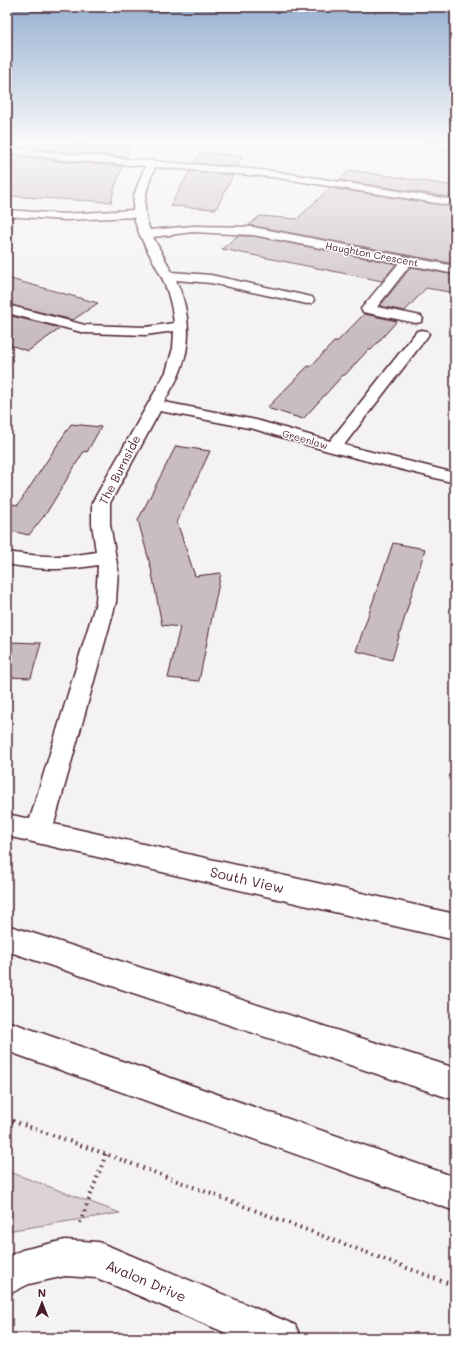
<svg xmlns="http://www.w3.org/2000/svg" width="462" height="1345" font-family="Mali,sans-serif">
	<style>
		.green { fill: #dbd2d5; stroke: #927880 }
		.building { fill: #cabdc1; stroke: #4a1f2b }
		.lines { fill: none; stroke-linecap: round; stroke-linejoin: round }
		.minor-casing { stroke: #4a1f2b; stroke-width: 3 }
		.highway-casing { stroke: #4a1f2b; stroke-width: 3 }
		.path-far1 { stroke: #4a1f2b; stroke-width: 1; stroke-dasharray: 0.5 1.5; stroke-linecap: butt }
		.path { stroke: #4a1f2b; stroke-width: 4; stroke-dasharray: 1.5 4.5; stroke-linecap: butt }
		.minor { fill: #fff; fill-rule: evenodd }
		.highway { fill: #fff; fill-rule: evenodd }
		.labels { text-anchor: middle; stroke-width: 3; stroke-linejoin: round; paint-order: stroke }
		.far-street-label { font-size: 10px; fill: #4a1f2b; stroke: #fff }
		.street-label { font-size: 12px; fill: #4a1f2b; stroke: #fff }
		.near-street-label { font-size: 14px; fill: #4a1f2b; stroke: #fff }
	</style>
	<rect width="100%" height="100%" fill="#f4f2f2"/>
	<filter id="ink" filterUnits="userSpaceOnUse"><feTurbulence type="fractalNoise" baseFrequency=".025" numOctaves="2"/><feDisplacementMap in="SourceGraphic" scale="8" xChannelSelector="R" yChannelSelector="G"/><feConvolveMatrix kernelMatrix="1 2 1 2 8 2 1 2 1" color-interpolation-filters="sRGB"/></filter>
	<g filter="url(#ink)">
		<path class="green" d="M 7,1171 L 120,1213 L 7,1231 Z"/>
		<g class="building">
			<path d="M 45,143 L 58,143 L 130,148 L 126,157 L 35,149 Z"/>
			<path d="M 200,153 L 204,153 L 242,156 L 237,167 L 194,163 Z"/>
			<path d="M 23,156 L 66,162 L 123,166 L 115,186 L 111,202 L 7,196 L 7,166 Z"/>
			<path d="M 350,170 L 455,186 L 455,198 L 339,180 Z"/>
			<path d="M 190,171 L 233,175 L 216,209 L 170,206 Z"/>
			<path d="M 330,188 L 455,207 L 455,264 L 249,225 L 260,216 L 297,219 Z"/>
			<path d="M 237,236 L 253,236 L 396,264 L 382,281 L 222,249 Z"/>
			<path d="M 411,267 L 455,275 L 455,293 L 426,288 L 405,311 L 380,306 Z"/>
			<path d="M 7,278 L 98,303 L 73,320 L 7,304 Z"/>
			<path d="M 364,314 L 397,321 L 371,350 L 368,350 L 345,375 L 343,375 L 303,419 L 267,408 L 308,366 L 310,367 L 334,342 L 337,342 Z"/>
			<path d="M 7,315 L 61,328 L 28,351 L 7,344 Z"/>
			<path d="M 71,424 L 101,427 L 87,452 L 84,451 L 47,512 L 29,535 L 7,530 L 7,503 L 18,505 Z"/>
			<path d="M 176,446 L 210,451 L 177,522 L 195,576 L 221,573 L 199,681 L 168,678 L 180,627 L 162,625 L 151,568 L 138,520 Z"/>
			<path d="M 393,543 L 425,549 L 392,660 L 356,651 Z"/>
			<path d="M 7,642 L 41,643 L 31,678 L 7,677 Z"/>
		</g>
		<g class="lines">
			<defs>
				<g id="minor">
					<path d="M 423,143 L 455,144 L 455,150 L 428,146 Z"/>
					<path d="M 7,147 L 66,154 L 272,171 L 455,200 L 455,206 L 272,177 L 155,167 C 146,189 140,207 150,230 L 193,226 L 253,227 L 455,266 L 455,274 L 410,265 L 377,307 L 421,316 L 423,319 L 421,322 L 416,323 L 363,312 L 361,309 L 399,263 L 253,235 L 193,232 L 153,237 L 172,272 L 211,275 L 307,296 L 312,297 L 314,300 L 312,303 L 307,304 L 211,283 L 176,280 C 189,309 193,341 180,372 C 176,383 169,392 164,402 L 256,420 L 330,441 L 417,331 L 422,330 L 427,331 L 429,334 L 427,337 L 344,445 L 455,473 L 455,483 L 328,451 L 254,429 L 160,411 L 110,503 L 110,524 L 118,570 L 116,602 L 54,824 L 455,914 L 455,940 L 7,836 L 7,814 L 30,819 L 96,602 L 98,565 C 64,571 41,570 7,564 L 7,552 C 40,557 63,558 96,552 L 92,524 L 92,503 L 166,372 L 173,348 L 174,331 L 146,335 L 85,333 L 7,313 L 7,305 L 85,325 L 146,327 L 174,323 C 172,304 167,286 158,270 C 149,252 138,236 134,217 L 64,220 L 7,216 L 7,210 L 64,214 L 133,210 L 134,195 L 145,166 L 66,160 L 7,153 Z"/>
					<path d="M 65,1240 L 98,1242 L 111,1247 L 295,1325 L 301,1338 L 238,1338 L 97,1278 L 65,1276 L 29,1284 L 7,1295 L 7,1257 L 22,1250 Z"/>
				</g>
				<g id="highway">
					<path d="M 7,925 L 455,1068 L 455,1100 L 7,951 Z"/>
					<path d="M 7,1021 L 455,1177 L 455,1211 L 7,1051 Z"/>
				</g>
			</defs>
			<use href="#minor" class="minor-casing"/>
			<use href="#highway" class="highway-casing"/>
			<path class="path-far1" d="M 203,148 L 207,143"/>
			<g class="path">
				<path d="M 7,1119 L 106,1154 L 455,1286"/>
				<path d="M 80,1223 L 106,1154"/>
			</g>
			<use href="#minor" class="minor"/>
			<use href="#highway" class="highway"/>
		</g>
	</g>
	<linearGradient id="sky" x2="0" y2="1"><stop stop-color="#95b0d1"/><stop offset="0.43" stop-color="#faf9f9"/><stop offset="1" stop-color="#faf9f9" stop-opacity="0"/></linearGradient>
	<rect width="462" height="331" fill="url(#sky)"/>
	<g class="labels">
		<g class="far-street-label">
			<text transform="translate(372 254) rotate(11)" y="4">Haughton Crescent</text>
			<text transform="translate(305 439) rotate(16)" y="4">Greenlaw</text>
		</g>
		<g class="street-label">
			<text transform="translate(120 470) rotate(-63)" y="4">The Burnside</text>
		</g>
		<g class="near-street-label">
			<text transform="translate(247 880) rotate(13)" y="5">South View</text>
			<text transform="translate(146 1281) rotate(23)" y="5">Avalon Drive</text>
		</g>
	</g>
	<rect width="462" height="1345" fill="none" stroke="#fff" stroke-width="24"/>
	<rect x="12" y="12" width="438" height="1321" fill="none" stroke="#4a1f2b" stroke-width="1.5" filter="url(#ink)"/>
	<g transform="translate(42 1303)" stroke="#ffffff" stroke-width="3" paint-order="stroke">
	<path d="M0-3L7 15L0 10L-7 15Z" fill="#4a1f2b"/>
	<text y="-6" font-size="11" font-weight="bold" text-anchor="middle" fill="#4a1f2b">N</text>
	</g>
</svg>
